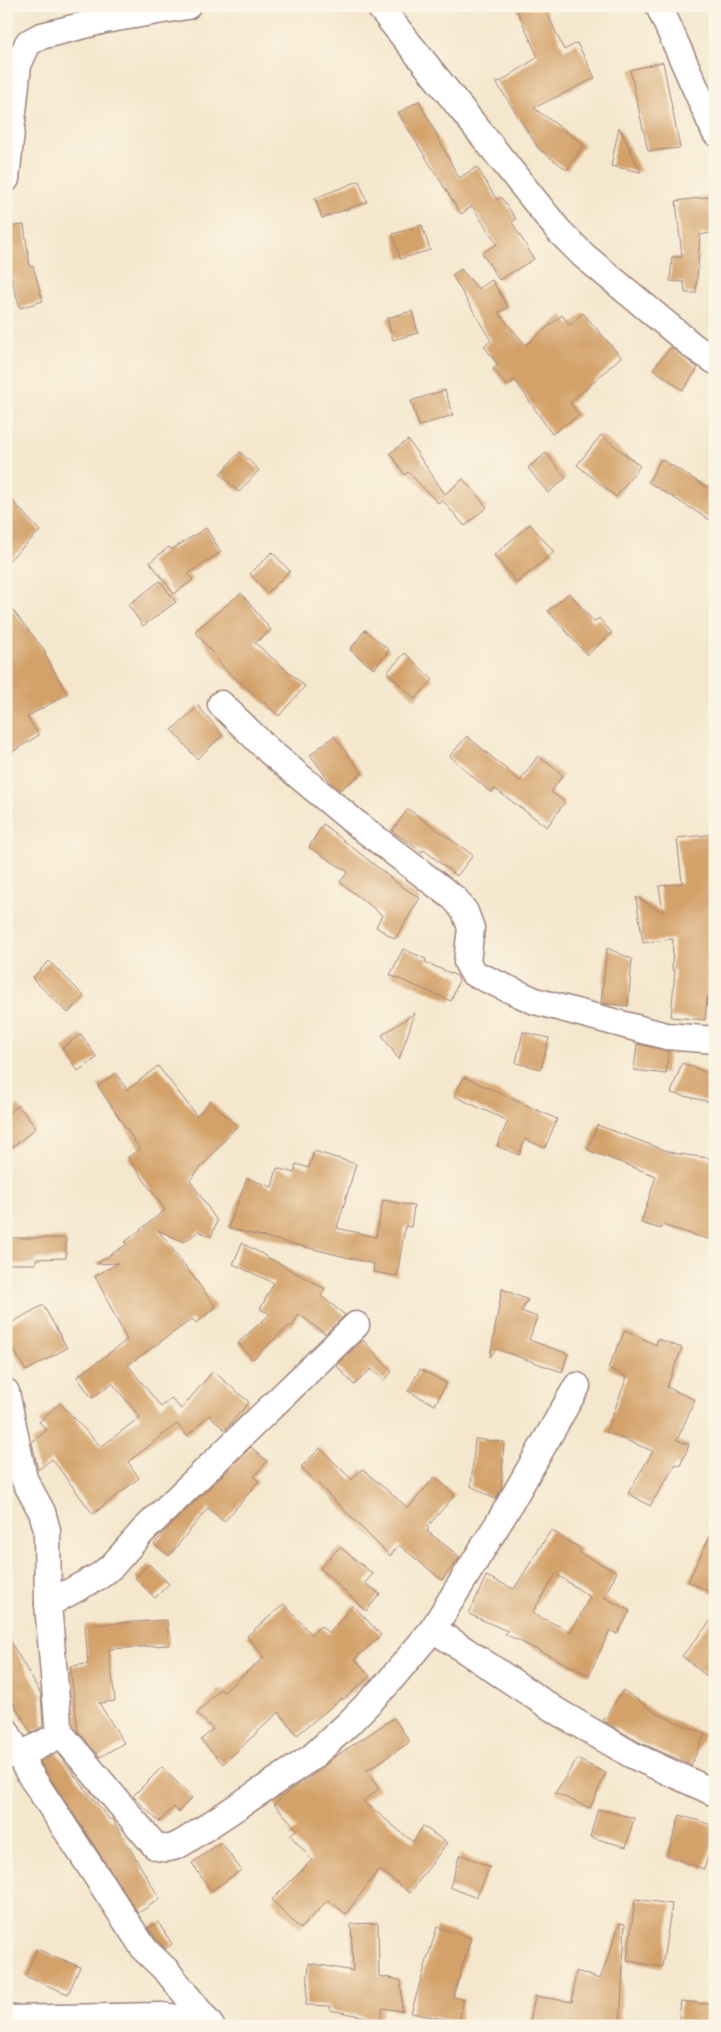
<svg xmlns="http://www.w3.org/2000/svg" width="721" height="2032" font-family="'Sorts Mill Goudy',serif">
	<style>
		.building { fill: #d3a169; fill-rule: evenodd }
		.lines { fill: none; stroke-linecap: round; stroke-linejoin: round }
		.minor-casing { stroke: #9f837c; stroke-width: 29 }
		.minor { stroke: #fff; stroke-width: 26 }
	</style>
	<rect width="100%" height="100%" fill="#fcf5e5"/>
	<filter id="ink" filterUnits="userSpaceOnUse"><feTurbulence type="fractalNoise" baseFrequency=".02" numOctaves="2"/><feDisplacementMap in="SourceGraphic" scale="10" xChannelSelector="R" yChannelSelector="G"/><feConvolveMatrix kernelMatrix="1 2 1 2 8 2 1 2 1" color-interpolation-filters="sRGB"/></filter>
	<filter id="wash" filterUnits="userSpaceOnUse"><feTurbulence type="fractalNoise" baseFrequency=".0096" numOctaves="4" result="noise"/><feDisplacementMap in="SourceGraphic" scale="20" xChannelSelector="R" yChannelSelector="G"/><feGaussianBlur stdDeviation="1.12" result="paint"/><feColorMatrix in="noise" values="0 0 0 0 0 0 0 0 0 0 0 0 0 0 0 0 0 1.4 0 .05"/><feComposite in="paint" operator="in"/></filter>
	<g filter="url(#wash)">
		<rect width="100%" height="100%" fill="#f4e7cd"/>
		<g id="blocks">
			<g class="building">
				<path d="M 515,6 L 544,6 L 564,50 L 577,43 L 595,78 L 534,108 L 584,145 L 567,170 L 539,149 L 496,82 L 498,81 L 500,82 L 538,57 Z"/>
				<path d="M 663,62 L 680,148 L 648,151 L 630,70 Z"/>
				<path d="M 419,101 L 459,178 L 477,167 L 497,200 L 501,197 L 516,219 L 512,222 L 534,259 L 499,280 L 482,253 L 497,244 L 472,206 L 461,214 L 398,113 Z"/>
				<path d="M 619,127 L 641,172 L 611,166 Z"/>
				<path d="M 359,181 L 367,202 L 322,218 L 315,198 Z"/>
				<path d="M 715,196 L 715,232 L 700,235 L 696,293 L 685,293 L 684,282 L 670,281 L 672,257 L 682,257 L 676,201 Z"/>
				<path d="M 24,225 L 30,267 L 33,266 L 43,301 L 20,308 L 9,270 L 6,227 Z"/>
				<path d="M 422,225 L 430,250 L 400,259 L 393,234 Z"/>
				<path d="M 461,269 L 478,289 L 492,280 L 508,307 L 498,313 L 526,345 L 562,315 L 570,325 L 583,313 L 621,357 L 570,403 L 579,415 L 552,434 L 515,380 L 507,386 L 493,369 L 498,365 L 484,346 L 491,341 L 452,275 Z"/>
				<path d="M 412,311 L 418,333 L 393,340 L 387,318 Z"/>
				<path d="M 671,347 L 698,368 L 683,390 L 653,369 Z"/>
				<path d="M 445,390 L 453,415 L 419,426 L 411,401 Z"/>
				<path d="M 601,435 L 640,466 L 616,497 L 577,465 Z"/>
				<path d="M 408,440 L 445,494 L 463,479 L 487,507 L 465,526 L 442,500 L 438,503 L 408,472 L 405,475 L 390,453 Z"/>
				<path d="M 240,452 L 259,470 L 239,492 L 220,474 Z"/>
				<path d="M 546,453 L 566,478 L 548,493 L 528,468 Z"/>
				<path d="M 661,459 L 715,492 L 715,523 L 648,482 Z"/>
				<path d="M 6,494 L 40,531 L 6,563 Z"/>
				<path d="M 530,524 L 554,552 L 517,583 L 494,555 Z"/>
				<path d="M 206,528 L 221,552 L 188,574 L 193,580 L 174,594 L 150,562 L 169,547 L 171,550 Z"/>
				<path d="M 272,552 L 290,571 L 267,593 L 250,574 Z"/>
				<path d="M 160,581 L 176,602 L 143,626 L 128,605 Z"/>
				<path d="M 241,593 L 271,630 L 255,643 L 305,686 L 279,716 L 224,668 L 195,631 Z"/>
				<path d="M 569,593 L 594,622 L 599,618 L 612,633 L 587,655 L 548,611 Z"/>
				<path d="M 6,602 L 46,652 L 44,653 L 67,694 L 27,717 L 39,735 L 6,756 Z"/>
				<path d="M 365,630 L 389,650 L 374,669 L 350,650 Z"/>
				<path d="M 405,653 L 433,680 L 415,699 L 387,672 Z"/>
				<path d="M 198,706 L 223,735 L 197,759 L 172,730 Z"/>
				<path d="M 334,736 L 362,773 L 340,790 L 331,783 L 310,755 Z"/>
				<path d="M 467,736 L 520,781 L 538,756 L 563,775 L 551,792 L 565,802 L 547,827 L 495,789 L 491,793 L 450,756 Z"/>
				<path d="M 408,809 L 473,855 L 457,876 L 424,850 L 422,852 L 392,831 Z"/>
				<path d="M 323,824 L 401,886 L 420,898 L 395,939 L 376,927 L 382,915 L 340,882 L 348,872 L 309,847 Z"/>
				<path d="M 715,834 L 715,996 L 707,997 L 705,1020 L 671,1017 L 675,970 L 672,970 L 673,939 L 643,943 L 636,897 L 663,912 L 659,886 L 682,883 L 677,838 Z"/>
				<path d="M 607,948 L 632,959 L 628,1006 L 601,1003 Z"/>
				<path d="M 403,949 L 426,959 L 425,962 L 457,976 L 459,980 L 451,1001 L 390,975 Z"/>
				<path d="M 49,961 L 84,996 L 68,1013 L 32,978 Z"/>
				<path d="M 415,1013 L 399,1060 L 382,1035 Z"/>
				<path d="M 523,1032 L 549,1038 L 541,1069 L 516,1063 Z"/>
				<path d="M 81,1034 L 97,1058 L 78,1071 L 62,1048 Z"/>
				<path d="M 637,1044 L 669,1051 L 666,1074 L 634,1070 Z"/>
				<path d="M 682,1063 L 715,1076 L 715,1103 L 671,1093 Z"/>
				<path d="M 158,1066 L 197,1116 L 210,1101 L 237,1126 L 190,1180 L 217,1221 L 211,1237 L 199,1231 L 184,1242 L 158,1230 L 216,1307 L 196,1323 L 192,1319 L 128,1365 L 161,1407 L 171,1398 L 181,1409 L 213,1371 L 249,1402 L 225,1430 L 209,1415 L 187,1436 L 177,1424 L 128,1462 L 139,1478 L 93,1514 L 52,1459 L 38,1470 L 32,1442 L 47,1430 L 39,1422 L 60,1403 L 101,1447 L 140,1417 L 112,1383 L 92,1398 L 77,1377 L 127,1340 L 95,1276 L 118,1263 L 96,1264 L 127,1244 L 125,1242 L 165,1210 L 128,1157 L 140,1149 L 98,1086 L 116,1073 L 127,1090 Z"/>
				<path d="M 464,1077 L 557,1119 L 545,1148 L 525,1139 L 519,1155 L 497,1146 L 508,1121 L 454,1096 Z"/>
				<path d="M 18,1105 L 36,1128 L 6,1152 L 6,1115 Z"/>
				<path d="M 597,1125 L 673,1153 L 715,1159 L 715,1226 L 711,1240 L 662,1225 L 661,1229 L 641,1223 L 656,1176 L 588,1150 Z"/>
				<path d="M 314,1151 L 356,1164 L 337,1228 L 376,1237 L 383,1200 L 414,1206 L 411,1227 L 405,1226 L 397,1276 L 373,1272 L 374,1264 L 228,1228 L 247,1178 L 272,1187 L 277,1168 L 294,1173 L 296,1164 L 309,1168 Z"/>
				<path d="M 6,1238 L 66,1238 L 66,1258 L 36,1259 L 36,1264 L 6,1264 Z"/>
				<path d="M 242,1243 L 325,1289 L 321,1296 L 345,1315 L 325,1334 L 299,1314 L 292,1327 L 290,1325 L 253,1359 L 238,1343 L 270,1314 L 260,1309 L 274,1283 L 233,1264 Z"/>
				<path d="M 502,1289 L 528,1300 L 521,1311 L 537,1317 L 529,1340 L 568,1354 L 562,1372 L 496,1349 L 490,1357 Z"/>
				<path d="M 43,1305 L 67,1348 L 26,1371 L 6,1337 L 6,1326 Z"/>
				<path d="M 625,1330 L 656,1345 L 658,1339 L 682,1348 L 667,1387 L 695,1400 L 677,1440 L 689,1445 L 680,1466 L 676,1464 L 650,1506 L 628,1493 L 653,1451 L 606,1432 L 627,1377 L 608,1368 Z"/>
				<path d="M 363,1340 L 392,1372 L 384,1380 L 371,1369 L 354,1385 L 336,1365 Z"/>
				<path d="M 420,1369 L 446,1383 L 435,1405 L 408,1391 Z"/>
				<path d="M 475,1439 L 504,1442 L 501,1490 L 495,1499 L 471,1486 Z"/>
				<path d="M 251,1447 L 267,1461 L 254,1477 L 259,1481 L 224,1522 L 208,1508 L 169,1556 L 154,1544 L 164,1532 Z"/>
				<path d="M 320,1448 L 352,1480 L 362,1469 L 408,1508 L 435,1477 L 455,1495 L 427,1527 L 429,1529 L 427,1531 L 460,1557 L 442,1580 L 399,1545 L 390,1556 L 301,1467 Z"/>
				<path d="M 715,1526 L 715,1595 L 688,1581 Z"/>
				<path d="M 551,1530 L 581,1549 L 579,1553 L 617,1572 L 604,1597 L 630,1611 L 617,1634 L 610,1630 L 589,1675 L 505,1634 L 507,1631 L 469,1614 L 486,1576 L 514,1589 ZM 556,1574 L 590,1597 L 571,1632 L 532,1613 Z"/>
				<path d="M 340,1547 L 373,1574 L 365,1583 L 380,1594 L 366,1611 L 320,1568 Z"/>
				<path d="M 149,1564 L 169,1584 L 155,1598 L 135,1578 Z"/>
				<path d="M 284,1604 L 311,1634 L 321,1626 L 329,1634 L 353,1605 L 381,1635 L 355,1659 L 370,1676 L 343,1700 L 342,1698 L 297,1735 L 279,1712 L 223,1764 L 201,1740 L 213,1729 L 197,1714 L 220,1689 L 224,1692 L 264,1657 L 247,1636 Z"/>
				<path d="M 715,1616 L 715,1683 L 682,1656 Z"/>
				<path d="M 167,1620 L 169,1645 L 109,1649 L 115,1701 L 99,1703 L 124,1743 L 100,1757 L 78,1731 L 70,1666 L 88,1664 L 85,1625 Z"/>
				<path d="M 6,1634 L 41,1694 L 43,1726 L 31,1733 L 6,1690 Z"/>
				<path d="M 623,1690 L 658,1714 L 705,1734 L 691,1765 L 639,1742 L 603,1721 Z"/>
				<path d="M 394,1718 L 410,1742 L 366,1771 L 379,1789 L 363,1801 L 413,1842 L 423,1826 L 447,1843 L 410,1893 L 379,1869 L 346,1914 L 328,1900 L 300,1929 L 272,1900 L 312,1860 L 290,1835 L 297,1829 L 274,1804 L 290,1790 L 320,1770 L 333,1758 Z"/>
				<path d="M 57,1753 L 110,1820 L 112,1818 L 160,1899 L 138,1913 L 40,1762 Z"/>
				<path d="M 577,1759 L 606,1773 L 590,1808 L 555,1793 Z"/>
				<path d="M 162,1767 L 192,1798 L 178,1812 L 174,1807 L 159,1822 L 133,1796 Z"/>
				<path d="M 598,1809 L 634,1818 L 626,1847 L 590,1837 Z"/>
				<path d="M 680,1815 L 715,1826 L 715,1836 L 704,1869 L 667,1856 Z"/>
				<path d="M 221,1842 L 241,1870 L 211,1891 L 192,1863 Z"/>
				<path d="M 460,1854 L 490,1867 L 476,1898 L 450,1887 Z"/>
				<path d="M 635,1899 L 672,1904 L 662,1967 L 627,1961 Z"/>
				<path d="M 158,1922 L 172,1944 L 165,1949 L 157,1940 L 148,1928 Z"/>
				<path d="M 378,1923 L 379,1976 L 401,1980 L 402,2011 L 383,2008 L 380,2020 L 330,2010 L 330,2006 L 306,2005 L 309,1963 L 353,1971 L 351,1924 Z"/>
				<path d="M 620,1923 L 625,1924 L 620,2026 L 556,2026 L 530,2022 L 535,1996 L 572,2002 L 576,1971 L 600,1979 Z"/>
				<path d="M 437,1927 L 471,1938 L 453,1997 L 464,1999 L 459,2022 L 411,2013 Z"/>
				<path d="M 37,1949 L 80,1967 L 68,1994 L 25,1976 Z"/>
				<path d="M 681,2001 L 714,2005 L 711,2026 L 678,2026 Z"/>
			</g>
		</g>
	</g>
	<g filter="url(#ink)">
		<use href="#blocks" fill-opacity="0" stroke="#9f837c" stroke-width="1"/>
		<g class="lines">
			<defs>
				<g id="minor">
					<path d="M 379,6 L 559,231 L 583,255 L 694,347 L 715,361"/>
					<path d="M 659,6 L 715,132"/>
					<path d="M 6,179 L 18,65 L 28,43 L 41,36 L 105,20 L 187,6"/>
					<path d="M 221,704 L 269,751 L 353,821 L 455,899 L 465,912 L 471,928 L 467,962 L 473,973 L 535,1001 L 666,1036 L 715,1040"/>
					<path d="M 6,1392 L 24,1479 L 42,1512 L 47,1530 L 48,1604"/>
					<path d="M 433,1629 L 558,1712 L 632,1755 L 715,1793"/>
					<path d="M 6,1731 L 29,1773 L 145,1950 L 167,1971 L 211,2026"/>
					<path d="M 61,1734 L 155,1846 C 168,1851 176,1847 187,1840 L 312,1757 L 349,1723 L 387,1684 L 433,1629 L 504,1514 L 577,1386"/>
					<path d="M 19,1756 L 61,1734 L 58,1723 L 48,1604 L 101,1575 L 113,1565 L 143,1531 L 356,1325"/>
					<path d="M 6,2019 L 162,2016 L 191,2020 L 209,2026"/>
				</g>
			</defs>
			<use href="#minor" class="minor-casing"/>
			<use href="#minor" class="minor"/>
		</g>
	</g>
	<rect width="721" height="2032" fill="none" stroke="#fcf5e5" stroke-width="25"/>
</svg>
